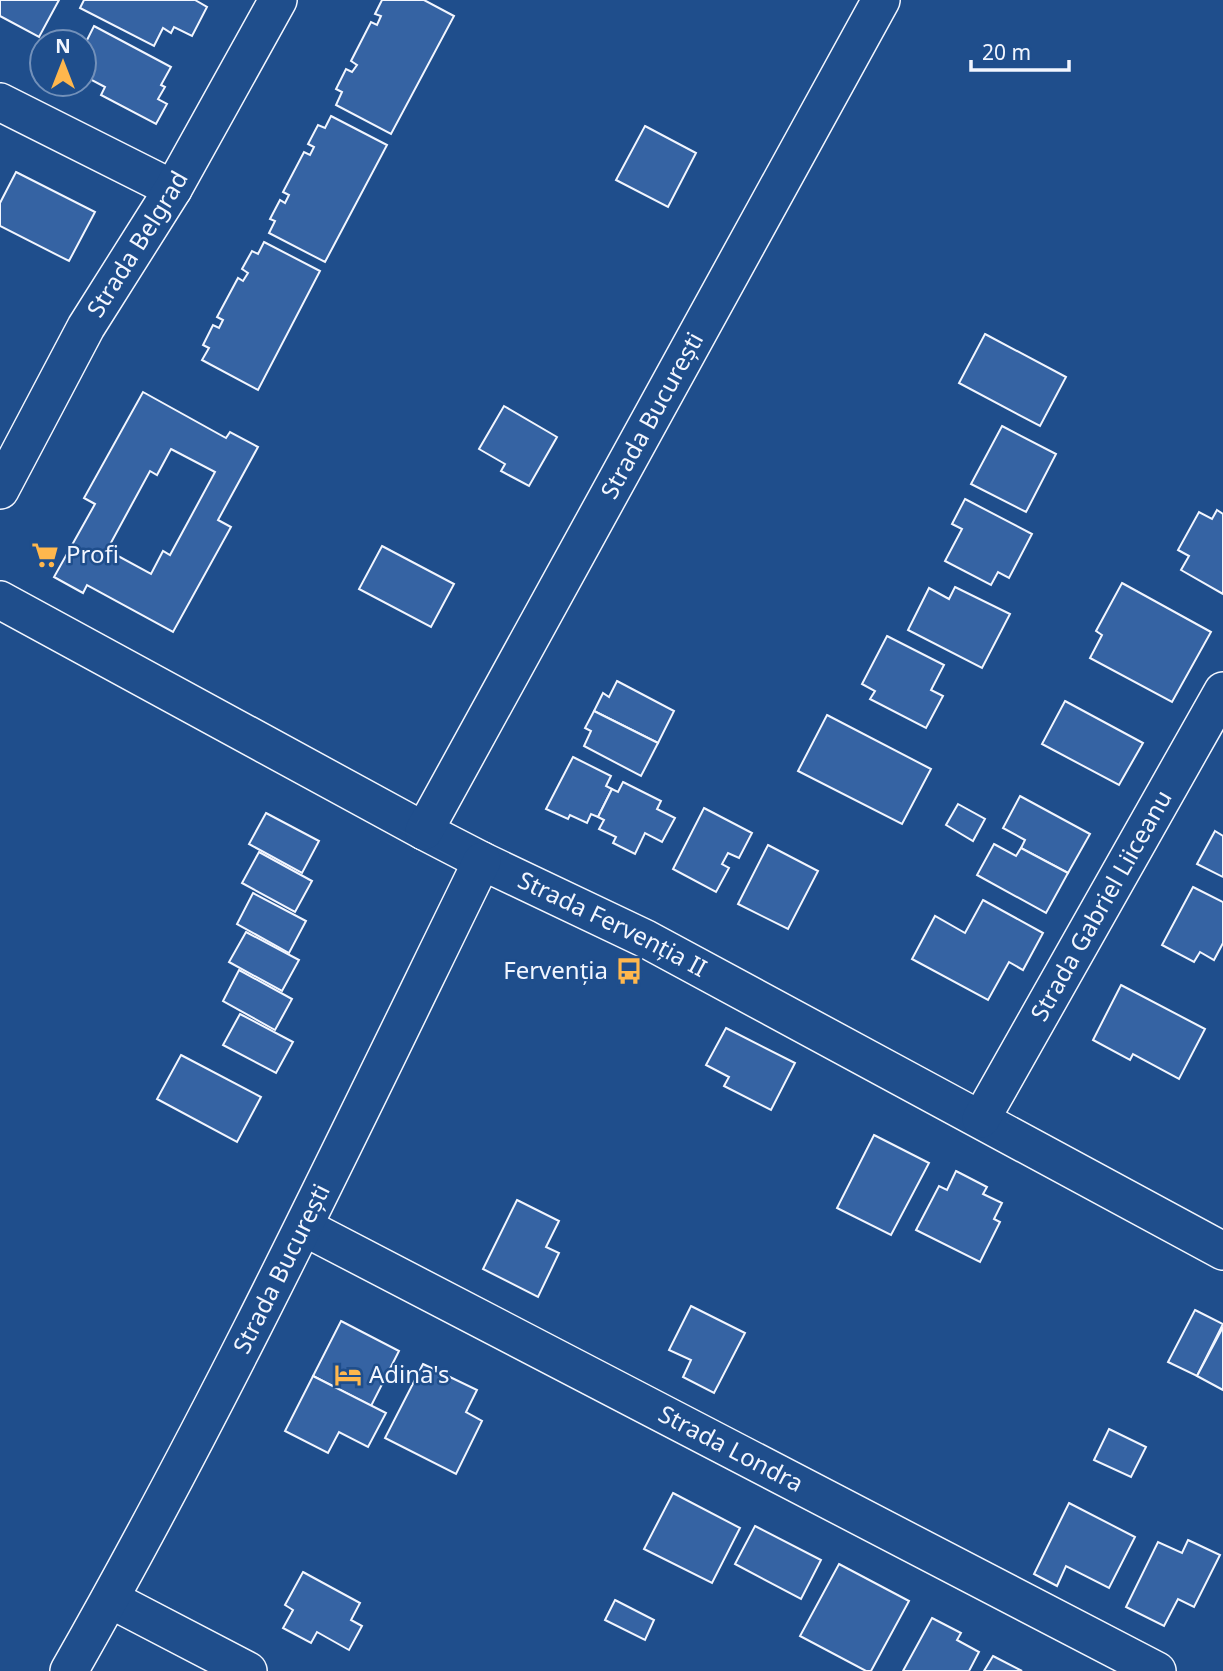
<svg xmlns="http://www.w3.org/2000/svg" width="1223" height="1671" font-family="'Noto Sans',sans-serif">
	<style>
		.building { fill: #3563a3; stroke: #f2f6ff; stroke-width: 2; fill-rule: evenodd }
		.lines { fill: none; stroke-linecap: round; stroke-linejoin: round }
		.minor-casing { stroke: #f2f6ff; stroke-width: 40 }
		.minor { stroke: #1f4e8c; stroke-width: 37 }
		.labels { text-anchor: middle; stroke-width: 5; stroke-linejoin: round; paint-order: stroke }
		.street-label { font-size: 24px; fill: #f2f6ff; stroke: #1f4e8c }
		.poi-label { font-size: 24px; fill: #f2f6ff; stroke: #1f4e8c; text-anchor: start }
	</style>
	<rect width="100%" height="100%" fill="#1f4e8c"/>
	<g class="building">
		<path d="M 0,0 L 59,0 L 39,37 L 0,16 Z"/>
		<path d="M 84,0 L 195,0 L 207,7 L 192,36 L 174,27 L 171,33 L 163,28 L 154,46 L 80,8 Z"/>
		<path d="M 382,0 L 424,0 L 454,16 L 391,134 L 336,105 L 342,92 L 336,89 L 346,69 L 352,72 L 357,65 L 351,61 L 371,22 L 377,25 L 381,16 L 375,14 Z"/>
		<path d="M 94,26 L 171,67 L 161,85 L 165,87 L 158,99 L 167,104 L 156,124 L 101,95 L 105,87 L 84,76 L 84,46 Z"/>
		<path d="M 331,116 L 387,145 L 325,262 L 269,233 L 275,221 L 270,219 L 280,200 L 285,203 L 289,195 L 283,192 L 304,152 L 310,155 L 314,147 L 308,144 L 318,125 L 325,128 Z"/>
		<path d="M 645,126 L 696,153 L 668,207 L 616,180 Z"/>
		<path d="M 16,172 L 95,212 L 69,261 L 0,226 L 0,203 Z"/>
		<path d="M 264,242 L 320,271 L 258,390 L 202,360 L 209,348 L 203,345 L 213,325 L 219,328 L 223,320 L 217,317 L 238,278 L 243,281 L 248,273 L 242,269 L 252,251 L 258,254 Z"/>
		<path d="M 985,334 L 1066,377 L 1040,426 L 959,383 Z"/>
		<path d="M 143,392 L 226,438 L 230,432 L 258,447 L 218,520 L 231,527 L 173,632 L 87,585 L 83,593 L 54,577 L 95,504 L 84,498 ZM 171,449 L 215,472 L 170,555 L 163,551 L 151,574 L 107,550 L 150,471 L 157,475 Z"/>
		<path d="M 504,406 L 557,437 L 529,486 L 501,471 L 505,464 L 479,449 Z"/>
		<path d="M 1002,426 L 1056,454 L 1026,512 L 971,484 Z"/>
		<path d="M 965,499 L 1032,534 L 1009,578 L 998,572 L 991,585 L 945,561 L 962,529 L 952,524 Z"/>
		<path d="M 1217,510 L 1223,514 L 1223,594 L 1181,570 L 1189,556 L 1178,550 L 1199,512 L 1212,519 Z"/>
		<path d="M 382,546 L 454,584 L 431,627 L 359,589 Z"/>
		<path d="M 1122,583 L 1211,632 L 1172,702 L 1090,658 L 1102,635 L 1096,631 Z"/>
		<path d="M 955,587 L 1010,614 L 982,668 L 908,630 L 929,588 L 949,599 Z"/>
		<path d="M 887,636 L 944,665 L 931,690 L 943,696 L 926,728 L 870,699 L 875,691 L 862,684 Z"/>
		<path d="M 617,681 L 674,711 L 658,743 L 594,711 L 603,693 L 609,697 Z"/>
		<path d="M 1065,701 L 1143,743 L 1119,785 L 1042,744 Z"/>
		<path d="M 594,711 L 658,743 L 641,776 L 584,746 L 591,731 L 585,728 Z"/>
		<path d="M 827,715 L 931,769 L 902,824 L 798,771 Z"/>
		<path d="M 573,757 L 611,776 L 606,786 L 612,789 L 598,817 L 591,814 L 587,823 L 570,815 L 568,819 L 546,809 Z"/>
		<path d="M 623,782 L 661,801 L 657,809 L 675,818 L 662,842 L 645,833 L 635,854 L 613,843 L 616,837 L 599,829 L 604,820 L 598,817 L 612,789 L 618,792 Z"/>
		<path d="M 1020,796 L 1090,834 L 1068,873 L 1021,848 L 1025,840 L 1003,828 Z"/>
		<path d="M 958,804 L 985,819 L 973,841 L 946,825 Z"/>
		<path d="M 704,808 L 752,833 L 739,858 L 728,853 L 722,864 L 729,868 L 716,892 L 673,869 Z"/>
		<path d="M 266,813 L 319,841 L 302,873 L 249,844 Z"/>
		<path d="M 1215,831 L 1223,836 L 1223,877 L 1197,864 Z"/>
		<path d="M 994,844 L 1016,856 L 1021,848 L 1068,873 L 1046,913 L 977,875 Z"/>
		<path d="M 768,845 L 818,871 L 788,929 L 738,904 Z"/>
		<path d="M 259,852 L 312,881 L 295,912 L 242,883 Z"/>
		<path d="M 1193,887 L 1223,902 L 1223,943 L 1214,960 L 1200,952 L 1194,962 L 1162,945 Z"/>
		<path d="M 253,893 L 306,921 L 289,953 L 237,924 Z"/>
		<path d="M 983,900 L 1043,933 L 1023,970 L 1009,962 L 988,1000 L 912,959 L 935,916 L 965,933 Z"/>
		<path d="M 246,932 L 299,960 L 282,991 L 229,962 Z"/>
		<path d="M 239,970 L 292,999 L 275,1030 L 223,1001 Z"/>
		<path d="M 1121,985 L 1205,1029 L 1179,1079 L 1133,1054 L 1130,1060 L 1093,1040 Z"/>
		<path d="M 240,1014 L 293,1042 L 276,1073 L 223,1045 Z"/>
		<path d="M 726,1028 L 795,1063 L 771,1110 L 724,1086 L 729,1077 L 706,1065 Z"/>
		<path d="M 181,1055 L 261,1097 L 237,1142 L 157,1099 Z"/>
		<path d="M 874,1135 L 929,1163 L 891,1235 L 837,1208 Z"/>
		<path d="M 956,1171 L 987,1187 L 983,1194 L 1002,1203 L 994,1219 L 1000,1222 L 980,1262 L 916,1230 L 939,1186 L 947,1190 Z"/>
		<path d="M 517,1200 L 559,1221 L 546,1247 L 559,1253 L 538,1297 L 483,1269 Z"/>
		<path d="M 691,1306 L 745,1333 L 714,1393 L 683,1377 L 691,1360 L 669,1350 Z"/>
		<path d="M 1195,1310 L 1223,1324 L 1197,1376 L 1168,1362 Z"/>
		<path d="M 341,1321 L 399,1351 L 371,1406 L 313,1376 Z"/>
		<path d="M 1223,1327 L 1223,1390 L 1197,1376 Z"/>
		<path d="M 423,1364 L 477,1390 L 466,1412 L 482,1421 L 456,1474 L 385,1438 Z"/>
		<path d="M 313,1376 L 386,1413 L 368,1447 L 339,1432 L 328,1453 L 285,1431 Z"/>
		<path d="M 1109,1429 L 1146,1447 L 1131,1477 L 1094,1460 Z"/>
		<path d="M 673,1493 L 740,1528 L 712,1583 L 644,1549 Z"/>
		<path d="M 1069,1503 L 1135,1537 L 1109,1588 L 1066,1566 L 1057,1586 L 1034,1574 Z"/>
		<path d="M 755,1526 L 821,1560 L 801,1599 L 735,1564 Z"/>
		<path d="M 1188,1540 L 1220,1555 L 1194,1607 L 1178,1599 L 1164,1626 L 1126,1607 L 1158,1542 L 1182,1553 Z"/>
		<path d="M 839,1564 L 909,1601 L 871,1671 L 866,1671 L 800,1636 Z"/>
		<path d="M 303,1572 L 360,1603 L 351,1620 L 362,1626 L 349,1650 L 317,1632 L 311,1643 L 283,1628 L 293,1610 L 285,1605 Z"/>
		<path d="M 615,1600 L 654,1620 L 645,1640 L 605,1620 Z"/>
		<path d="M 932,1618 L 961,1633 L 957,1640 L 979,1652 L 969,1671 L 903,1671 Z"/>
		<path d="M 993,1656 L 1022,1671 L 984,1671 Z"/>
	</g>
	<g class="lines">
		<defs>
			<g id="minor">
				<path d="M 0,102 L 173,189"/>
				<path id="s1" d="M 0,490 L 86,327 L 173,189 L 278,0"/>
				<path id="s2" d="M 0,600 L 424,831 L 482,861 L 646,939 L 1223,1251"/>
				<path id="s3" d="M 424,831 L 881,0"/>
				<path id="s4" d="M 981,1119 L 1223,691"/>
				<path id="s5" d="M 304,1227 L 1157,1671"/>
				<path d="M 110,1599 L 248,1671"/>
				<path id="s6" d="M 69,1671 C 219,1408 349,1133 482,861"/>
			</g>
		</defs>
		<use href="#minor" class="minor-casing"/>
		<use href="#minor" class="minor"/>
	</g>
	<defs>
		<symbol id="supermarket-bare" viewBox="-9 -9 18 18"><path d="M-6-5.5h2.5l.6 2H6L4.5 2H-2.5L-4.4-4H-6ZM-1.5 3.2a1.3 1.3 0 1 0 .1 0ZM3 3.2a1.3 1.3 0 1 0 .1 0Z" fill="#ffb74d" stroke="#1f4e8c" stroke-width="2.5" paint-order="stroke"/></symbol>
		<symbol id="bus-bare" viewBox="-9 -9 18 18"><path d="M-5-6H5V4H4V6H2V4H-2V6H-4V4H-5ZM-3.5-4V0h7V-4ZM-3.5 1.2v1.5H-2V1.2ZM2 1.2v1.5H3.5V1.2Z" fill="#ffb74d" stroke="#1f4e8c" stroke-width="2.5" paint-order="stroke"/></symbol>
		<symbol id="hotel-bare" viewBox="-9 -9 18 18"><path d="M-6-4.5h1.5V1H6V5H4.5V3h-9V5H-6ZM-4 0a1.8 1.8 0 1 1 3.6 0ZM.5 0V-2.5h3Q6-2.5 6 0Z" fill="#ffb74d" stroke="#1f4e8c" stroke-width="2.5" paint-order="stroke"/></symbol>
	</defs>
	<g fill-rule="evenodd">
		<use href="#supermarket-bare" x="26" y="536" width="38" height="38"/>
		<use href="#bus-bare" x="610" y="952" width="38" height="38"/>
		<use href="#hotel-bare" x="329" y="1356" width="38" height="38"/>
	</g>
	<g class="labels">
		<g class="street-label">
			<text dy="8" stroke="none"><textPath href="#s1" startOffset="282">Strada Belgrad</textPath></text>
			<text dy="8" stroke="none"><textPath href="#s3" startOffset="474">Strada București</textPath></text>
			<text dy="8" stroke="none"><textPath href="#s4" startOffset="245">Strada Gabriel Liiceanu</textPath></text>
			<text dy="8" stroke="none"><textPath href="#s2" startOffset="693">Strada Fervenția II</textPath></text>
			<text dy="8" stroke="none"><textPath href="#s6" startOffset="455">Strada București</textPath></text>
			<text dy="8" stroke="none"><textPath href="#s5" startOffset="481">Strada Londra</textPath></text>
		</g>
		<g class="poi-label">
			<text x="66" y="563">Profi</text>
			<text x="608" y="979" text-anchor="end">Fervenția</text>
			<text x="369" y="1383">Adina's</text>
		</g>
	</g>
	<g transform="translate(63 63)"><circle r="33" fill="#1f4e8c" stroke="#7391ba" stroke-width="2"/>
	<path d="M0-5L12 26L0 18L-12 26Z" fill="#ffb74d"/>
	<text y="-10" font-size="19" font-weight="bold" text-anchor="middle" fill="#f2f6ff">N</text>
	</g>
	<path d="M971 60v10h98v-10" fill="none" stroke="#f2f6ff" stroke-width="3.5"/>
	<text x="982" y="60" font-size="21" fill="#f2f6ff" stroke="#1f4e8c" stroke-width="5" paint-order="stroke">20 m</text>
</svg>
